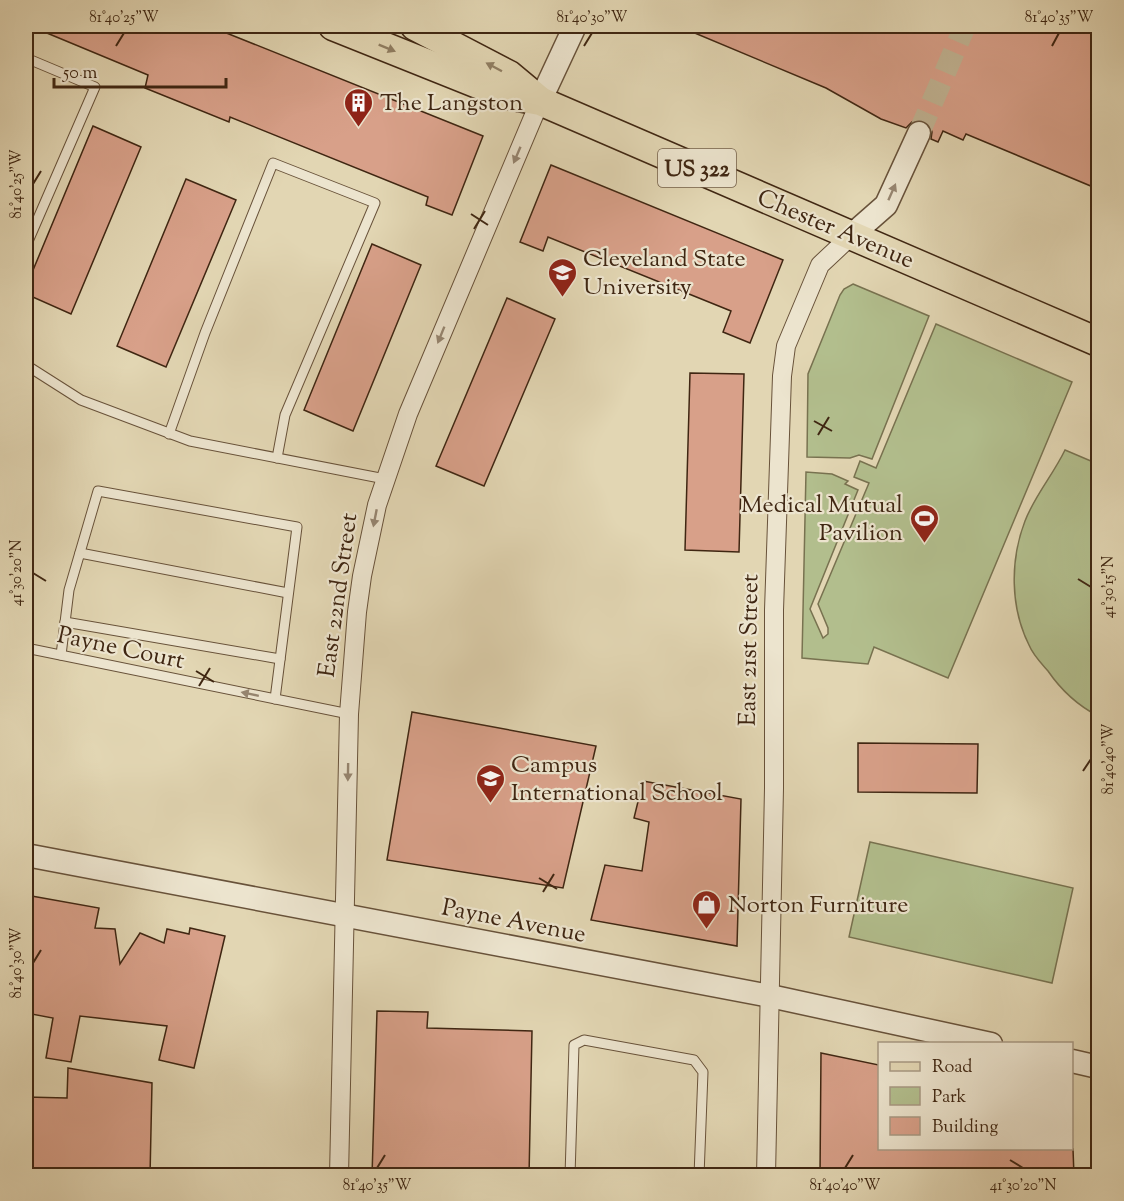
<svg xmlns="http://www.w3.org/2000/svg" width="1124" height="1201" font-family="'Sorts Mill Goudy',serif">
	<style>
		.green { fill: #b2be8d; stroke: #787250; stroke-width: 1.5 }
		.building { fill: #d8a089; stroke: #3f2612; stroke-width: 1.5 }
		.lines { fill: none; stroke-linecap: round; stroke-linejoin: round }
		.tertiary-tunnel { stroke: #c1b393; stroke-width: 22; stroke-dasharray: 22 11; stroke-linecap: butt }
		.service-casing { stroke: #68523a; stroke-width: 11 }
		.minor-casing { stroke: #68523a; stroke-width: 20 }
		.tertiary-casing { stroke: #68523a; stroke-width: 25 }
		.primary-casing { stroke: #3f2612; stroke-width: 31 }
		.service { stroke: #ece4ce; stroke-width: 9 }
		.minor { stroke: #ece4ce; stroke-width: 18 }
		.tertiary { stroke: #ece4ce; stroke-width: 22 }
		.primary { stroke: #e2d6b3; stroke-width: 28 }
		.oneway { fill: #907e62 }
		.oneway2 { fill: #968570 }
		.ticks { fill: none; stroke: #3f2612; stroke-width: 2 }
		.labels { text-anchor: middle; stroke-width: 4.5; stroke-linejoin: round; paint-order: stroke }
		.shield { fill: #ece4ce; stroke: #735f4a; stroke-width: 1.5 }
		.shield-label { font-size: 22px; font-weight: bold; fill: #3f2612 }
		.poi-label { font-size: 24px; fill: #3f2612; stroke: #ece4ce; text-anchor: start }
		.street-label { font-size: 24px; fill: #3f2612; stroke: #ece4ce }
		.neatline { fill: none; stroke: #3f2612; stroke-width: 2 }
		.ticks-label { font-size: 15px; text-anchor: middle; fill: #3f2612 }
	</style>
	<rect width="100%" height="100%" fill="#e2d6b3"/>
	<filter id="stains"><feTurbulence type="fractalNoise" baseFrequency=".00333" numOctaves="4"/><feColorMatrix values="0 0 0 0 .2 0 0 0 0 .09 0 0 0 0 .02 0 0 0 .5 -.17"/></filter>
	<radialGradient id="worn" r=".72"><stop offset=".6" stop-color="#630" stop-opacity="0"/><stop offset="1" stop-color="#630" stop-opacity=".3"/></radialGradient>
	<g class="green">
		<path d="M 853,284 L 929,316 L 872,459 L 859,455 L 850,458 L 807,457 L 808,374 L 840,295 L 844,289 Z"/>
		<path d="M 936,324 L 1072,382 L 948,678 L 874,647 L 868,664 L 802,658 L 806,472 L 832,474 L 848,481 L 845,484 L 858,490 L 810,609 L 823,638 L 828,634 L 828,628 L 818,604 L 869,483 L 854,477 L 860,461 L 876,468 Z"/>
		<path d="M 1065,450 L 1098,464 L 1098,716 C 1077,705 1061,690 1048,671 C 1041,663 1033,655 1029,645 C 1010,607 1010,560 1025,521 C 1035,495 1053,475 1065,450 Z"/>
		<path d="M 870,842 L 1073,888 L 1052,983 L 849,937 Z"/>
	</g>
	<g class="building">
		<path d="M 30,26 L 209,26 L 483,136 L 452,215 L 426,205 L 428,197 L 230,117 L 229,122 L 145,88 L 148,75 Z"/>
		<path d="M 678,26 L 1098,26 L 1098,189 L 966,134 L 963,140 L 943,131 L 938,142 L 931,139 L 932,132 L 930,126 L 924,121 L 917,120 L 912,122 L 906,128 L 881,119 L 826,88 Z"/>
		<path d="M 93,126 L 141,147 L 71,314 L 26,294 L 26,287 Z"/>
		<path d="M 551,165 L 783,260 L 750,343 L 723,332 L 731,311 L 548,237 L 543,251 L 520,242 Z"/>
		<path d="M 186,179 L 236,200 L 166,367 L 117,346 Z"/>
		<path d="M 372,244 L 421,265 L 353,431 L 304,410 Z"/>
		<path d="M 507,298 L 555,319 L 484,486 L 436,466 Z"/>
		<path d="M 690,373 L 744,374 L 739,552 L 685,550 Z"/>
		<path d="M 412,712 L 596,746 L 563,888 L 387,860 Z"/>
		<path d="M 858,743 L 978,744 L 977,793 L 858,792 Z"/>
		<path d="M 643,781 L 741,799 L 737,946 L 591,920 L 605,865 L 642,871 L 649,822 L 634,818 Z"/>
		<path d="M 26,895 L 99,908 L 95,928 L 115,929 L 120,964 L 140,933 L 164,943 L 167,929 L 189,934 L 190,928 L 225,936 L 194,1068 L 159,1060 L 167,1026 L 80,1016 L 71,1062 L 46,1058 L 53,1018 L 26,1013 Z"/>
		<path d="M 377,1011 L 428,1012 L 427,1028 L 532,1031 L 529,1176 L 372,1176 Z"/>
		<path d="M 821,1053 L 879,1065 L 879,1149 L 1073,1149 L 1074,1176 L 820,1176 Z"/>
		<path d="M 68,1068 L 152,1083 L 150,1176 L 26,1176 L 26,1097 L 67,1098 Z"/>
	</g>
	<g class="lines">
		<path class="tertiary-tunnel" d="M 919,133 L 965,26"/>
		<defs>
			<g id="service">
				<path d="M 26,58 L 95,87 L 26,246"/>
				<path d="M 26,365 L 81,400 L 190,441 L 385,479"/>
				<path d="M 169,434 L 205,333 L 273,163 L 375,203 L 285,415 L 277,458"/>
				<path d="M 80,553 L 288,593"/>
				<path d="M 65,622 L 280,659"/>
				<path d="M 26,648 L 349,714"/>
				<path d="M 61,655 L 69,590 L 98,491 L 297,527 L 275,699"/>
				<path d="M 570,1173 L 612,1176"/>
				<path d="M 570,1176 L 574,1045 L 584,1040 L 694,1060 L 703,1072 L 699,1176"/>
				<path d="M 712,1176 L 718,1176"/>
			</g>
			<g id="minor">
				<path d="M 339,1176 L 349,714 L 357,612 L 362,576 L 377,505 L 408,414 L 540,101"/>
				<path d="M 766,1176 L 774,788 L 774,610 L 782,376 L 786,346 L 820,265 L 853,234"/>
			</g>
			<g id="tertiary">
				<path d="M 540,101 L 575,26"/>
				<path d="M 853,234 L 886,205 L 919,133"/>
				<path d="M 26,855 L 770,996 L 991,1044"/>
				<path d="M 1072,1061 L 1098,1067"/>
			</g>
			<g id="primary">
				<path d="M 333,26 L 503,94 L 540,101 L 1098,342"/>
				<path d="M 415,26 L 509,75 L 539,100"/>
			</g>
		</defs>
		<use href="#service" class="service-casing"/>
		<use href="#minor" class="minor-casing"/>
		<use href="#tertiary" class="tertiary-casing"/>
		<use href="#primary" class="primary-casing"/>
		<use href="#service" class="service"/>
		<use href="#minor" class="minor"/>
		<use href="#tertiary" class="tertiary"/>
		<use href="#primary" class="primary"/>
	</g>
	<defs><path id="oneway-solid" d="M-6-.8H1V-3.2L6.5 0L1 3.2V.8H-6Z" transform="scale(1.5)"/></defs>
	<g class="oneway">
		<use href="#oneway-solid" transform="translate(387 48) rotate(22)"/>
		<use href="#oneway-solid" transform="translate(494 67) rotate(-152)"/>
	</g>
	<g class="oneway2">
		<use href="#oneway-solid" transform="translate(517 155) rotate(113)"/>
		<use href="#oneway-solid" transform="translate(892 192) rotate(-66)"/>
		<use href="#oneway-solid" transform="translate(441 335) rotate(112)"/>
		<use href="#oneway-solid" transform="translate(375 518) rotate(101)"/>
		<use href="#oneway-solid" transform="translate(250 694) rotate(-168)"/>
		<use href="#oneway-solid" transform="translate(348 772) rotate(91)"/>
	</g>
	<path class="ticks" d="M 116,46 L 124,33M 584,46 L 592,33M 1052,46 L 1059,33M 33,184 L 41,171M 471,214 L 488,225M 474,229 L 485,211M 814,421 L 832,431M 818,435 L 829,417M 33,573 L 46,581M 1078,579 L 1091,587M 196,671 L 214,682M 199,686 L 210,668M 1083,771 L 1091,759M 539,878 L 557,889M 543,892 L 554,874M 33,963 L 41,950M 1010,1160 L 1023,1168M 377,1168 L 385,1155M 845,1168 L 853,1155"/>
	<defs>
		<symbol id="building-pin" viewBox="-11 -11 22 30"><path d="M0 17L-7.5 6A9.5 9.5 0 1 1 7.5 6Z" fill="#8f2418" stroke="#ece4ce"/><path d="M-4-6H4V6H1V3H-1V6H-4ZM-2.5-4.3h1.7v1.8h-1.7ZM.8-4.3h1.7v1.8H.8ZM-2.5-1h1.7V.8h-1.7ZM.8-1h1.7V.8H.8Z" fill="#fff"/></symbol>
		<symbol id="university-pin" viewBox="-11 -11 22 30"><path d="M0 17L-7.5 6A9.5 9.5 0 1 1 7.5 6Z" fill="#8f2418" stroke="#ece4ce"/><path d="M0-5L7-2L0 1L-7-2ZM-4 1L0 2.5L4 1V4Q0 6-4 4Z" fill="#fff"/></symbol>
		<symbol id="stadium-pin" viewBox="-11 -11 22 30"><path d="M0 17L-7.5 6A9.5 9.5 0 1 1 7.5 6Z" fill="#8f2418" stroke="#ece4ce"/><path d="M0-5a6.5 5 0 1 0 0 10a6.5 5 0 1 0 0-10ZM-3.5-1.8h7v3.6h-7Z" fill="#fff"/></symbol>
		<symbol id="school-pin" viewBox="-11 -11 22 30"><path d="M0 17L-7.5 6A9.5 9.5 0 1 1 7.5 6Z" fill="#8f2418" stroke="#ece4ce"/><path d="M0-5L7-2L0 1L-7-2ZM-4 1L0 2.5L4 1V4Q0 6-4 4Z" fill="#fff"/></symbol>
		<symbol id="shop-pin" viewBox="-11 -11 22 30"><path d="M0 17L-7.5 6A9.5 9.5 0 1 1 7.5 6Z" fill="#8f2418" stroke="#ece4ce"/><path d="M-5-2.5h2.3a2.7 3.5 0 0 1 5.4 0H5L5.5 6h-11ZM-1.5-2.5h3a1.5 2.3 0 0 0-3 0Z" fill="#fff"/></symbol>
	</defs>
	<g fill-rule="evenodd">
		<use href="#building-pin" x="342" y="86" width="33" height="45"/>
		<use href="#university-pin" x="546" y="256" width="33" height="45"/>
		<use href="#stadium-pin" x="908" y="502" width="33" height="45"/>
		<use href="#school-pin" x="474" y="762" width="33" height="45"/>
		<use href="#shop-pin" x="690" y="888" width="33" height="45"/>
	</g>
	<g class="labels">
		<rect class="shield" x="658" y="149" width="78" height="38" rx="4.5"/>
		<g class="shield-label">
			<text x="697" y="176">US 322</text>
		</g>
		<g class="poi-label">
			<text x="380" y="110">The Langston</text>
			<text x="583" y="266">Cleveland State<tspan x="583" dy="28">University</tspan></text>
			<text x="903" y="512" text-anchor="end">Medical Mutual<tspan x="903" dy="28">Pavilion</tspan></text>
			<text x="511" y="772">Campus<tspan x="511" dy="28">International School</tspan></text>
			<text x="728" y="912">Norton Furniture</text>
		</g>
		<g class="street-label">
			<text transform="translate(836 228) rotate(23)" y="8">Chester Avenue</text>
			<text transform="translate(337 595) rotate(-82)" y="8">East 22nd Street</text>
			<text transform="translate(121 647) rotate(12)" y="8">Payne Court</text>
			<text transform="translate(748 650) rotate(-89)" y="8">East 21st Street</text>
			<text transform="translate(514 920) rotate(11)" y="8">Payne Avenue</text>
		</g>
	</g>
	<rect width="1124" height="1201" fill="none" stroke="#e2d6b3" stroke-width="66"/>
	<rect x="878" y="1042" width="195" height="108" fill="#ece4ce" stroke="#a79883" stroke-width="1.5"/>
	<rect x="890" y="1062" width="30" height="9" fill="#e2d6b3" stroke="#a79883" stroke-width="1.5"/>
	<text x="932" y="1072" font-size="18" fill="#3f2612">Road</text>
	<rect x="890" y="1087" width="30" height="18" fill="#b2be8d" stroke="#a79883" stroke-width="1.5"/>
	<text x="932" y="1102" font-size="18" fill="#3f2612">Park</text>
	<rect x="890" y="1117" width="30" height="18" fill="#d8a089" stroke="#a79883" stroke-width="1.5"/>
	<text x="932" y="1132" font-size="18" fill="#3f2612">Building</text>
	<path d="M54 78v9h172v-9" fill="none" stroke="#3f2612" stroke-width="3"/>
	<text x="63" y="78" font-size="18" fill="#3f2612" stroke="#ece4ce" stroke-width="4.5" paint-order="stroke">50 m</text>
	<rect x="33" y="33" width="1058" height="1135" class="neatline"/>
	<g class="ticks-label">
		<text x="124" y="22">81°40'25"W</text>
		<text x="592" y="22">81°40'30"W</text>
		<text x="1059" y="22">81°40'35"W</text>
		<text transform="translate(16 184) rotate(-90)" y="5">81°40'25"W</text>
		<text transform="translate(16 573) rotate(-90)" y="5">41°30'20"N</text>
		<text transform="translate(1108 587) rotate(-90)" y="5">41°30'15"N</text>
		<text transform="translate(1108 759) rotate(-90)" y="5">81°40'40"W</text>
		<text transform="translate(16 963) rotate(-90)" y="5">81°40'30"W</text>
		<text x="377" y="1190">81°40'35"W</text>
		<text x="845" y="1190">81°40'40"W</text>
		<text x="1023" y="1190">41°30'20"N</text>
	</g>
	<rect width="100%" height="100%" filter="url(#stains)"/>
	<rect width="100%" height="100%" fill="url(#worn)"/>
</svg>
